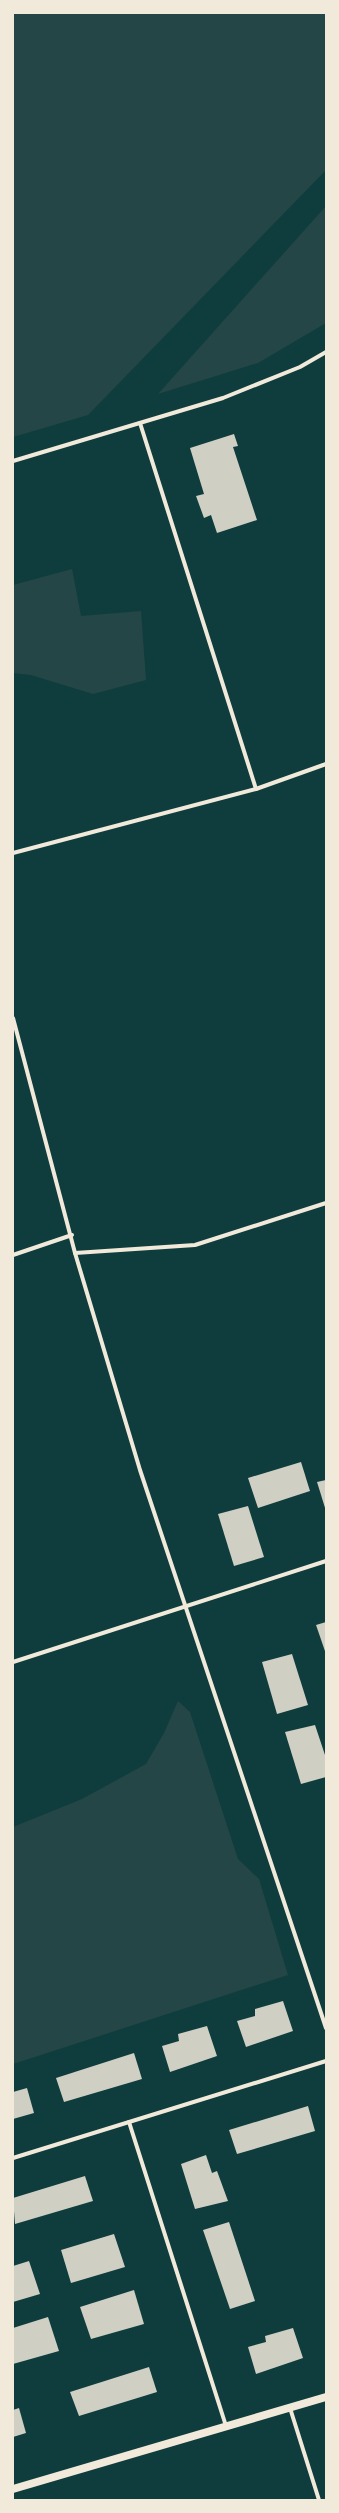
<svg xmlns="http://www.w3.org/2000/svg" width="339" height="2513" font-family="'Fira Sans',sans-serif">
	<style>
		.green { fill: #244646 }
		.building { fill: #cfcfc3 }
		.lines { fill: none; stroke-linecap: round; stroke-linejoin: round }
		.minor { stroke: #f1e9da; stroke-width: 4 }
		.secondary { stroke: #f1e9da; stroke-width: 8 }
	</style>
	<rect width="100%" height="100%" fill="#0f3d3e"/>
	<g class="green">
		<path d="M 13,13 L 326,13 L 326,170 L 88,415 L 13,437 Z"/>
		<path d="M 326,206 L 326,323 L 258,363 L 158,394 Z"/>
		<path d="M 72,569 L 81,616 L 141,611 L 146,680 L 93,694 L 31,675 L 13,673 L 13,585 Z"/>
		<path d="M 178,1701 L 190,1712 L 238,1859 L 259,1879 L 288,1975 L 13,2064 L 13,1827 L 82,1799 L 146,1764 L 164,1733 Z"/>
	</g>
	<g class="building">
		<path d="M 234,434 L 238,446 L 233,447 L 257,520 L 217,533 L 211,515 L 204,518 L 196,496 L 204,494 L 190,448 Z"/>
		<path d="M 301,1462 L 310,1491 L 258,1508 L 248,1478 Z"/>
		<path d="M 326,1480 L 326,1511 L 317,1482 Z"/>
		<path d="M 248,1506 L 264,1557 L 234,1566 L 218,1514 Z"/>
		<path d="M 326,1622 L 326,1654 L 316,1625 Z"/>
		<path d="M 292,1654 L 308,1705 L 277,1714 L 262,1662 Z"/>
		<path d="M 315,1725 L 326,1758 L 326,1777 L 301,1784 L 285,1732 Z"/>
		<path d="M 283,2001 L 293,2031 L 246,2047 L 237,2021 L 255,2016 L 255,2009 Z"/>
		<path d="M 207,2026 L 217,2056 L 170,2072 L 162,2046 L 179,2041 L 178,2034 Z"/>
		<path d="M 134,2053 L 142,2079 L 64,2102 L 56,2078 Z"/>
		<path d="M 27,2088 L 34,2113 L 13,2119 L 13,2092 Z"/>
		<path d="M 308,2106 L 315,2131 L 237,2154 L 229,2130 Z"/>
		<path d="M 206,2155 L 212,2173 L 217,2171 L 228,2201 L 195,2209 L 181,2164 Z"/>
		<path d="M 85,2176 L 93,2201 L 15,2224 L 13,2198 Z"/>
		<path d="M 229,2222 L 255,2301 L 230,2309 L 203,2230 Z"/>
		<path d="M 114,2234 L 125,2267 L 71,2283 L 61,2250 Z"/>
		<path d="M 29,2261 L 40,2294 L 13,2302 L 13,2266 Z"/>
		<path d="M 134,2290 L 144,2324 L 91,2339 L 80,2307 Z"/>
		<path d="M 48,2317 L 59,2351 L 13,2364 L 13,2328 Z"/>
		<path d="M 293,2328 L 303,2358 L 256,2374 L 248,2347 L 266,2342 L 265,2336 Z"/>
		<path d="M 149,2367 L 157,2392 L 79,2416 L 70,2392 Z"/>
		<path d="M 19,2408 L 26,2433 L 13,2437 L 13,2410 Z"/>
	</g>
	<g class="lines">
		<g class="minor">
			<path d="M 140,423 L 256,789"/>
			<path d="M 13,461 L 223,398 L 300,367 L 326,352"/>
			<path d="M 13,853 L 256,789 L 326,764"/>
			<path d="M 13,1018 L 75,1253 L 140,1470 L 326,2028"/>
			<path d="M 75,1253 L 195,1245 L 326,1203"/>
			<path d="M 13,1255 L 72,1235"/>
			<path d="M 13,1662 L 326,1561"/>
			<path d="M 129,2122 L 226,2426"/>
			<path d="M 13,2158 L 326,2061"/>
			<path d="M 290,2408 L 319,2500"/>
		</g>
		<path class="secondary" d="M 13,2489 L 326,2397"/>
	</g>
	<rect width="339" height="2513" fill="none" stroke="#f1e9da" stroke-width="28"/>
</svg>
